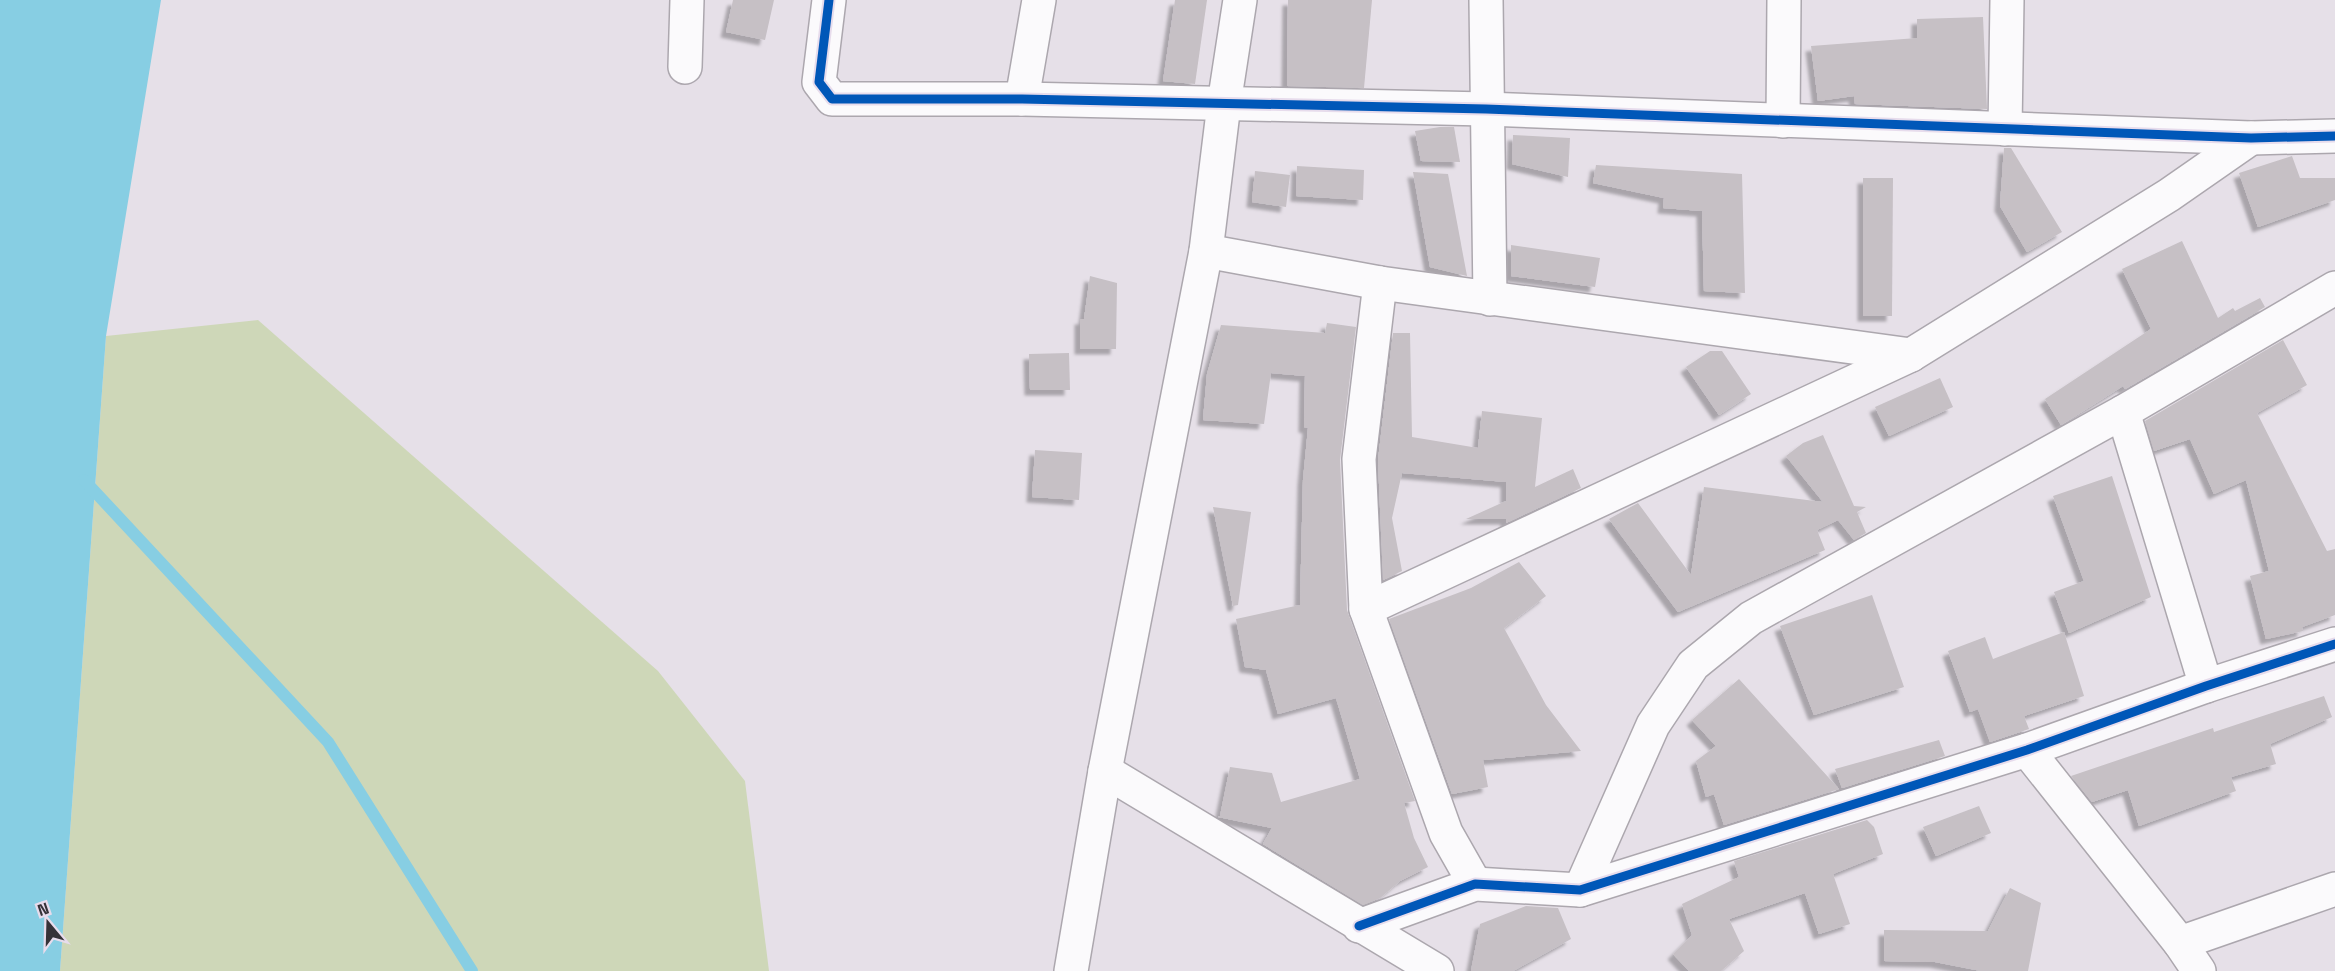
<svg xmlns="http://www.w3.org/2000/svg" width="2335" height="971" font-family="'Space Grotesk',sans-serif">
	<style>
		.green { fill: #ced7b8 }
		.water { fill: #87cee3 }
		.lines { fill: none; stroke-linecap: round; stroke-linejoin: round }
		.stream { stroke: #87cee3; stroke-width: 12 }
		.building { fill: #c6c0c5; filter: url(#shadow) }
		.street-casing { stroke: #aca7ae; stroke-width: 36 }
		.street { stroke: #fbfafc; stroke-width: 33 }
		.cycleway-casing { stroke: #e7dcec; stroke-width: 13 }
		.cycleway { stroke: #0057b8; stroke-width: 9 }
	</style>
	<defs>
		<filter id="shadow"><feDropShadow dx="-5.5" dy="5.5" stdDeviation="1.5" flood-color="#0004"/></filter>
	</defs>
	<rect width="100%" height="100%" fill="#e6e0e8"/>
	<path class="green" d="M 258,320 L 658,671 L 745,781 L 769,971 L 60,971 L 106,336 Z"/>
	<path class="water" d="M 0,0 L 161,0 L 106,336 L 60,971 L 0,971 Z"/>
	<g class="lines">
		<path class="stream" d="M 84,480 L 328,742 L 472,971"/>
	</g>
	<g class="building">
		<path d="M 733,0 L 774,0 L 765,40 L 726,32 Z"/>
		<path d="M 1175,0 L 1207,0 L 1195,84 L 1163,81 Z"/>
		<path d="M 1288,0 L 1372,0 L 1364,88 L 1287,86 Z"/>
		<path d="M 1983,17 L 1987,109 L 1855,104 L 1854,96 L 1818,101 L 1811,46 L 1917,38 L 1917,19 Z"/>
		<path d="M 1440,127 L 1454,127 L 1460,162 L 1421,161 L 1415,131 Z"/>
		<path d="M 1513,135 L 1570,138 L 1568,177 L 1512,164 Z"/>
		<path d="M 2004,148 L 2011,148 L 2062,232 L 2027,252 L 2000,206 Z"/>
		<path d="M 2292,156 L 2300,178 L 2335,178 L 2335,200 L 2258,227 L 2239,173 Z"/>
		<path d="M 1596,165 L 1742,174 L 1745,293 L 1704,291 L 1702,211 L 1663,208 L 1664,198 L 1593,183 Z"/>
		<path d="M 1297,166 L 1364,170 L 1363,200 L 1296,196 Z"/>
		<path d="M 1255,171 L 1290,175 L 1286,207 L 1252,202 Z"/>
		<path d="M 1413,172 L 1448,174 L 1467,276 L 1430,267 Z"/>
		<path d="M 1863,178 L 1893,178 L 1892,316 L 1863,316 Z"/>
		<path d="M 2182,241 L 2218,318 L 2233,308 L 2235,311 L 2260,298 L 2265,307 L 2125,389 L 2123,386 L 2061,425 L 2045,399 L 2151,329 L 2122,269 Z"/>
		<path d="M 1511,245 L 1600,258 L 1595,287 L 1511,276 Z"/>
		<path d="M 1090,276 L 1117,283 L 1116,349 L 1080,349 L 1080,319 L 1084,319 Z"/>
		<path d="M 1327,323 L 1356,327 L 1340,460 L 1347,610 L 1415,801 L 1404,803 L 1414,838 L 1428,867 L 1400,881 L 1380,898 L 1363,905 L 1263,844 L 1272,828 L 1218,817 L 1220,816 L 1230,767 L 1272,773 L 1281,802 L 1360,779 L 1336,698 L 1278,714 L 1266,670 L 1245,667 L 1236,619 L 1300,605 L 1303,480 L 1308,428 L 1304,427 L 1305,376 L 1271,373 L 1264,424 L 1203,420 L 1207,374 L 1221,325 L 1325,333 Z"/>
		<path d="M 1393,333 L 1410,333 L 1412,437 L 1478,448 L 1482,411 L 1542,418 L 1535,487 L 1573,469 L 1581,488 L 1506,523 L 1506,519 L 1466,519 L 1506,501 L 1506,482 L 1402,473 L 1392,518 L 1402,571 L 1383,580 L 1378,460 Z"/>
		<path d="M 2283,340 L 2307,385 L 2257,413 L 2327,551 L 2335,549 L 2335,615 L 2302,627 L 2303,631 L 2266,639 L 2250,576 L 2269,571 L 2246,480 L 2214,494 L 2190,439 L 2154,451 L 2145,421 Z"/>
		<path d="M 1710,351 L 1722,351 L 1751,394 L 1719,415 L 1686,367 Z"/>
		<path d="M 1069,353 L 1070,390 L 1030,390 L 1029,354 Z"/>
		<path d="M 1940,378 L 1953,407 L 1889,436 L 1875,407 Z"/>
		<path d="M 1823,435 L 1854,506 L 1866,507 L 1857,512 L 1866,533 L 1854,540 L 1838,520 L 1817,530 L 1825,550 L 1678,612 L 1609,519 L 1638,503 L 1691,575 L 1704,487 L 1823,502 L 1786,456 L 1803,443 Z"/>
		<path d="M 1035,450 L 1082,453 L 1079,500 L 1032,497 Z"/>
		<path d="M 2112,476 L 2151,597 L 2069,633 L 2054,592 L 2084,581 L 2053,496 Z"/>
		<path d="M 1213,507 L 1251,512 L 1238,605 L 1233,606 Z"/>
		<path d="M 1519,562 L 1546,596 L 1504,628 L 1546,705 L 1581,751 L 1483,760 L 1488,787 L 1452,794 L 1389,619 L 1471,588 Z"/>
		<path d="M 1872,595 L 1904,687 L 1814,715 L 1780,626 Z"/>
		<path d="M 2064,632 L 2084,696 L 2024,716 L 2029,729 L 1990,742 L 1978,709 L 1970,712 L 1948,651 L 1985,637 L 1993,659 Z"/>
		<path d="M 1739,679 L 1839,789 L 1724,825 L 1714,794 L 1706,797 L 1696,761 L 1716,746 L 1692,720 Z"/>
		<path d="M 2324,696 L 2332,717 L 2270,744 L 2276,764 L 2231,777 L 2236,791 L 2139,826 L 2128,790 L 2092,802 L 2071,776 L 2213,728 L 2214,732 Z"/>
		<path d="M 1939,740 L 1945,756 L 1842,788 L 1835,769 Z"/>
		<path d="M 1979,806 L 1991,833 L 1936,856 L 1923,827 Z"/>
		<path d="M 1867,820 L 1874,827 L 1883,854 L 1833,874 L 1850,924 L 1819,934 L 1805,893 L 1729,919 L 1744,951 L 1721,971 L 1689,971 L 1673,954 L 1692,935 L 1682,904 L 1739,877 L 1734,861 Z"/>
		<path d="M 2010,888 L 2041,903 L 2028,971 L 1981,971 L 1935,962 L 1884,961 L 1884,930 L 1988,931 Z"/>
		<path d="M 1526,906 L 1558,908 L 1571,939 L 1513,971 L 1471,971 L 1480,924 Z"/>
	</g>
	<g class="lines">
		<defs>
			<g id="street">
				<path d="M 829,0 L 819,82 L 832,99 L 1022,99 L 1486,109 L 2251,138 L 2335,136"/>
				<path d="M 1486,0 L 1490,299"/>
				<path d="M 685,67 L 687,0"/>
				<path d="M 1022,99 L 1039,0"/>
				<path d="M 1783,121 L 1784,0"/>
				<path d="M 2005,129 L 2007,0"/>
				<path d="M 1206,251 L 1380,283 L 1911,355"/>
				<path d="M 1380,283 L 1359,459 L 1366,609 L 1446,833 L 1475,884"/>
				<path d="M 2123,412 L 2206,686"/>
				<path d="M 1366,609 L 1911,355 L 2169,195 L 2251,138"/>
				<path d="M 2027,750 L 2180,943 L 2199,971"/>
				<path d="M 1105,771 L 1437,971"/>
				<path d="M 1580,890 L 1653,725 L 1693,665 L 1751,618 L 2123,412 L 2335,288"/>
				<path d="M 1359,926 L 1475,884 L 1580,890 L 2027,750 L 2206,686 L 2335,644"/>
				<path d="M 2180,943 L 2335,889"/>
				<path d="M 1071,971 L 1105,771 L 1206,251 L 1224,104 L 1240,0"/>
			</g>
		</defs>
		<use href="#street" class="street-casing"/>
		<use href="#street" class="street"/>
		<defs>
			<g id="cycleway">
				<path d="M 829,0 L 819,82 L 832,99 L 1022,99 L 1486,109 L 2251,138 L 2335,136"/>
				<path d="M 1359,926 L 1475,884 L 1580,890 L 2027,750 L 2206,686 L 2335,644"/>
			</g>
		</defs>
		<use href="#cycleway" class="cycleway-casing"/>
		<use href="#cycleway" class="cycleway"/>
	</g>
	<g transform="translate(48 923) rotate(341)" stroke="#e7dcec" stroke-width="4.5" paint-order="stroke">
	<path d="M0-4.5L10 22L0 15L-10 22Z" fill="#363238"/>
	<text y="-9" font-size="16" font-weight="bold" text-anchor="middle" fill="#363238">N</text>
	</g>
</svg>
